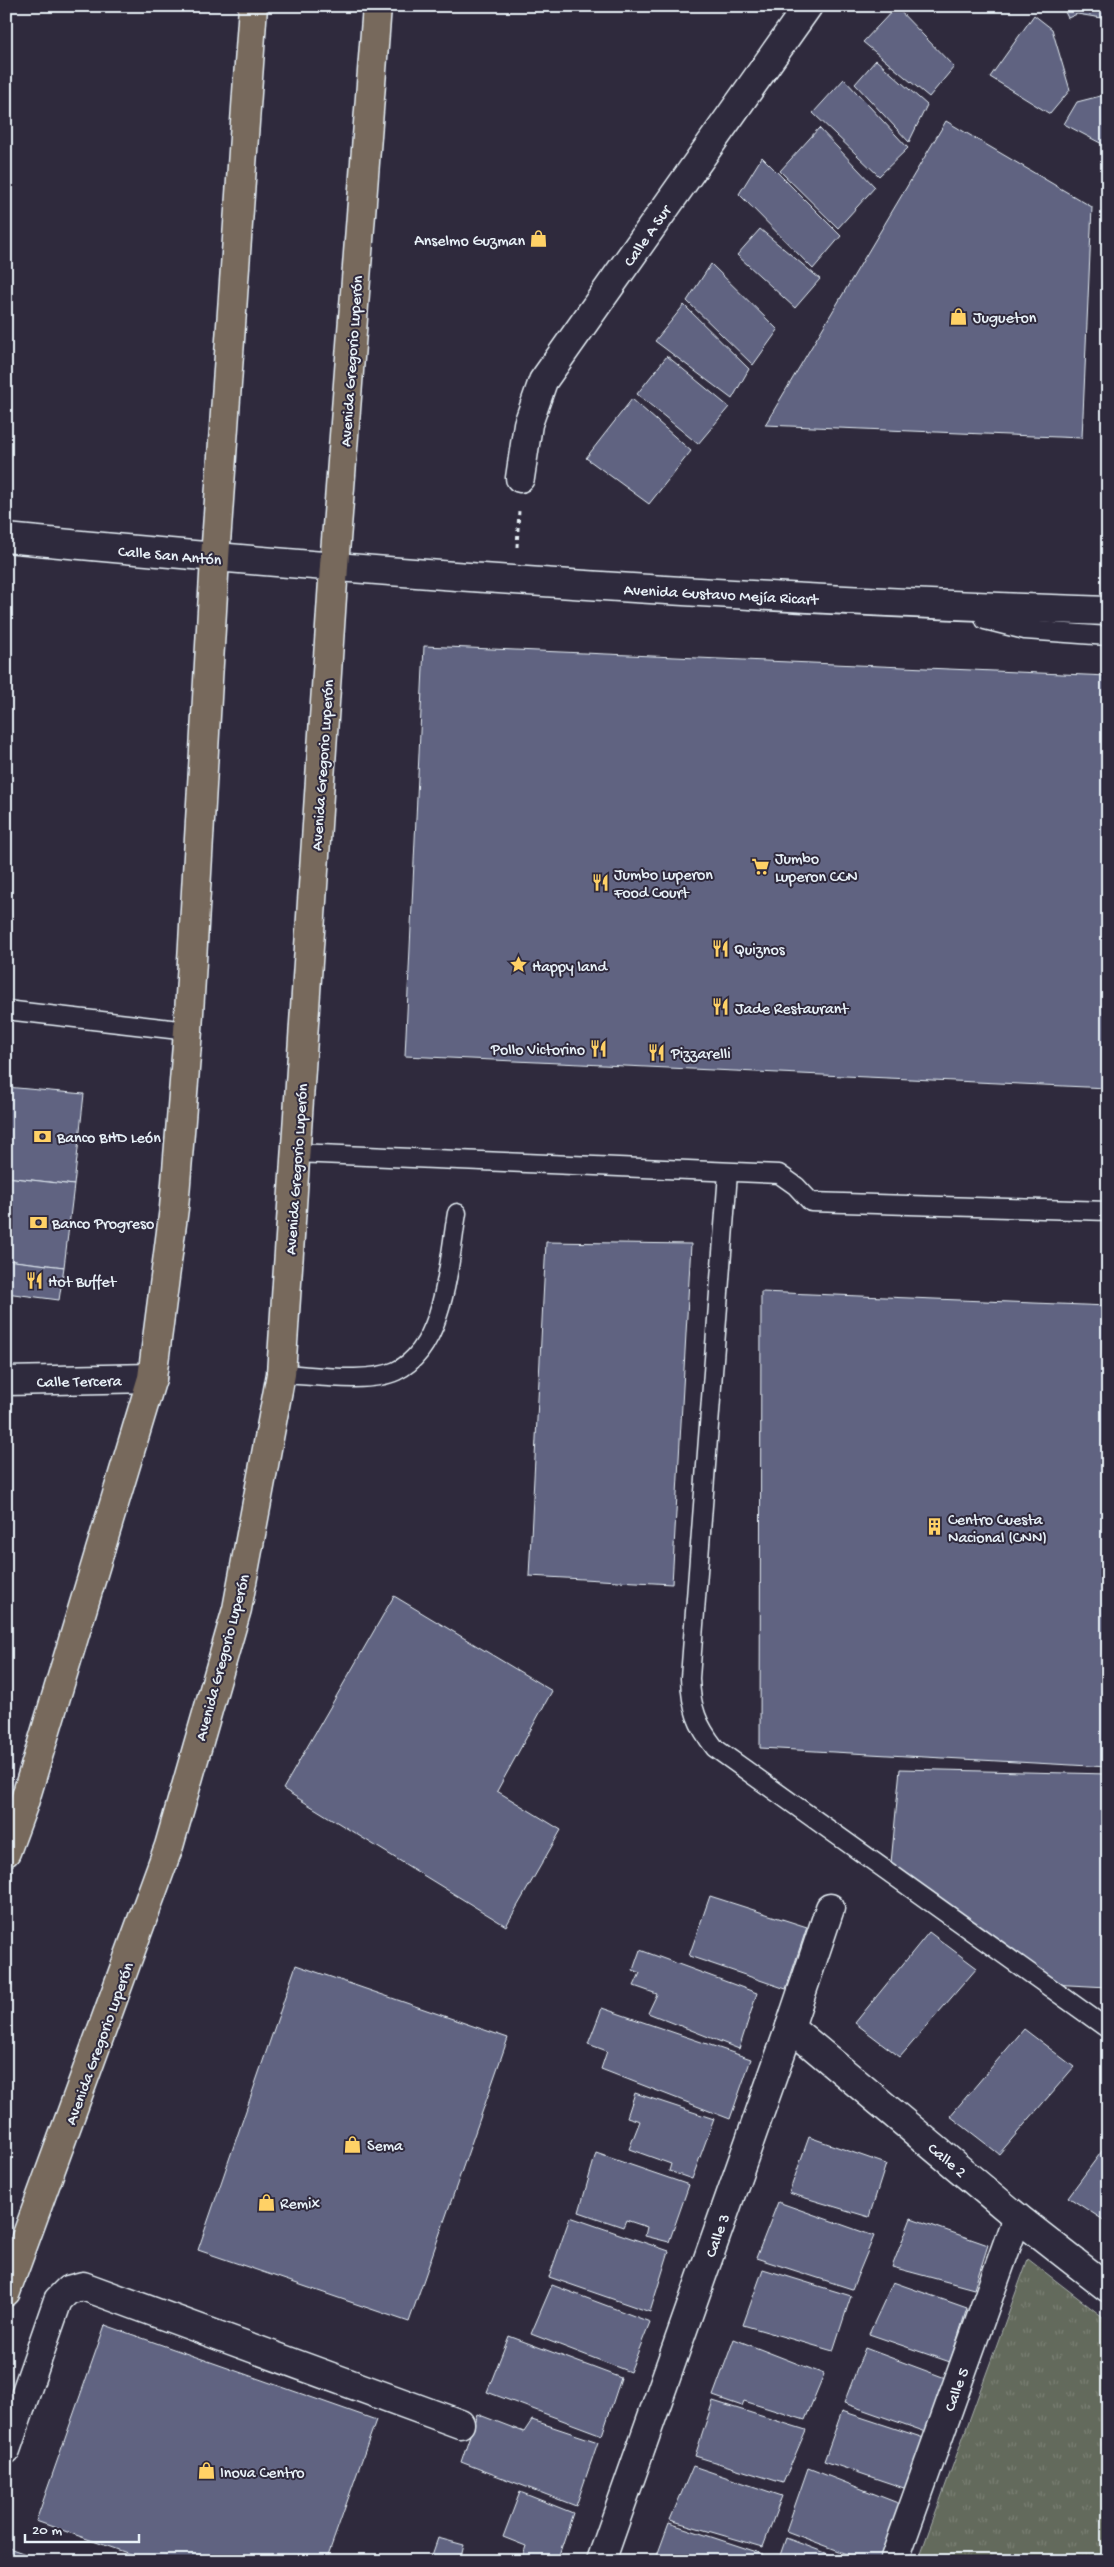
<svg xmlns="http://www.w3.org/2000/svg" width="1114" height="2567" font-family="'Gochi Hand',sans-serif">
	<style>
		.park { fill: url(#park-tufts); stroke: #a6aeaa }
		.building { fill: #606481; stroke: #e8f1f8 }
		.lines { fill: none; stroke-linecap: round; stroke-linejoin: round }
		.service-casing { stroke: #e8f1f8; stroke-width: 21 }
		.minor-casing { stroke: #e8f1f8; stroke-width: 31 }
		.tertiary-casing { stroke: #e8f1f8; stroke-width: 31 }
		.primary-casing { stroke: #e8f1f8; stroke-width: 31 }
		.path { stroke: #e8f1f8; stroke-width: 3; stroke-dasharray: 4 4; stroke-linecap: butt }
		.service { stroke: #2f2a3d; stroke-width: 18 }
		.minor { stroke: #2f2a3d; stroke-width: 28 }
		.tertiary { stroke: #2f2a3d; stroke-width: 28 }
		.primary { stroke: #77695c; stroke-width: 28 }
		.labels { text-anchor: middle; stroke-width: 4; stroke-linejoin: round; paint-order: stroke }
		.street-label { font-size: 16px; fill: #e8f1f8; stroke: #2f2a3d }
		.poi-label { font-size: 16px; fill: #e8f1f8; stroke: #2f2a3d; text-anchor: start }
	</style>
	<defs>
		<pattern id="park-tufts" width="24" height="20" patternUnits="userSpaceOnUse" patternTransform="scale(1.25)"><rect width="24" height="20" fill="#646a5c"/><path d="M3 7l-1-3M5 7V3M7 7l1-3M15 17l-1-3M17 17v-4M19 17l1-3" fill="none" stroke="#7a8074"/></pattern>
	</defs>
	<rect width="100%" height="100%" fill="#2f2a3d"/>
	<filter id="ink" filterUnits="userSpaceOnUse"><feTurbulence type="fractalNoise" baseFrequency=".02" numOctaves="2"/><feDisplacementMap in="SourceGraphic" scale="10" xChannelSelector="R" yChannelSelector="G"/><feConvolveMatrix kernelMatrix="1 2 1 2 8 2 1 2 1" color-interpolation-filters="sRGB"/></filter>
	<g filter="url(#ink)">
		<path class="park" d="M 1028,2259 L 1108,2321 L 1108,2561 L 918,2561 Z"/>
		<g class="building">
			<path d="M 1062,6 L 1108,6 L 1108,19 L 1077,14 L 1068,18 Z"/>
			<path d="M 896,7 L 954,67 L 929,97 L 863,42 Z"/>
			<path d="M 1034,15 L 1052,29 L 1070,90 L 1050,114 L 990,77 Z"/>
			<path d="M 876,60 L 927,105 L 909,142 L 855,84 Z"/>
			<path d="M 844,79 L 908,148 L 879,176 L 813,113 Z"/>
			<path d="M 1108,94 L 1108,147 L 1064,124 L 1077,102 Z"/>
			<path d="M 946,121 L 1092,207 L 1082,438 L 765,425 Z"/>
			<path d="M 819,128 L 875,187 L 838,228 L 780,171 Z"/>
			<path d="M 762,157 L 841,236 L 813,269 L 739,194 Z"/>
			<path d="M 760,229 L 820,279 L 795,308 L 737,255 Z"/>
			<path d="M 711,264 L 778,330 L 753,365 L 687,301 Z"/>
			<path d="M 684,305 L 749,369 L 732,399 L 655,341 Z"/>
			<path d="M 667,356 L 729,407 L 698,444 L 637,394 Z"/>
			<path d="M 632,399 L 691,451 L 649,504 L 586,458 Z"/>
			<path d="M 424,646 L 1108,676 L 1108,1088 L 405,1056 Z"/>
			<path d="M 6,1087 L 84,1094 L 74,1185 L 6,1177 Z"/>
			<path d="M 6,1177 L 74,1185 L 64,1267 L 6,1260 Z"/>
			<path d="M 546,1242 L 691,1244 L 672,1584 L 529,1576 Z"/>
			<path d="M 6,1260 L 64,1267 L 59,1300 L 6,1293 Z"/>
			<path d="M 761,1292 L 1108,1306 L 1108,1767 L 760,1748 Z"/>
			<path d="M 394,1596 L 552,1691 L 497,1791 L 561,1830 L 506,1926 L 283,1789 Z"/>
			<path d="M 900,1769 L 1108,1774 L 1108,1987 L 1050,1984 L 891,1863 Z"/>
			<path d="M 710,1896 L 807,1927 L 786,1989 L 689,1956 Z"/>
			<path d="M 929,1932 L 977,1968 L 900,2057 L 855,2023 Z"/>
			<path d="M 640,1950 L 757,1993 L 739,2049 L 648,2013 L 657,1994 L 634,1986 L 640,1973 L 633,1970 Z"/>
			<path d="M 296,1965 L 508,2038 L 409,2322 L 198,2250 Z"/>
			<path d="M 602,2008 L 751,2059 L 730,2119 L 601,2069 L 607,2051 L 588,2044 Z"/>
			<path d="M 1024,2029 L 1074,2067 L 999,2154 L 950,2116 Z"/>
			<path d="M 635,2093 L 714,2119 L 692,2179 L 669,2171 L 671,2164 L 629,2149 L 640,2121 L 627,2117 Z"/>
			<path d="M 809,2137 L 886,2164 L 869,2217 L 789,2193 Z"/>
			<path d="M 1108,2143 L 1108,2223 L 1068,2197 Z"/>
			<path d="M 596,2153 L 689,2185 L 669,2242 L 645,2236 L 647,2227 L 626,2220 L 623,2227 L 579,2212 Z"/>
			<path d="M 778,2202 L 874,2236 L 852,2289 L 756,2258 Z"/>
			<path d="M 570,2217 L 669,2251 L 650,2312 L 549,2277 Z"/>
			<path d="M 911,2218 L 988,2245 L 974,2289 L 892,2267 Z"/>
			<path d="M 763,2269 L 851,2296 L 833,2351 L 743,2325 Z"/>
			<path d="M 893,2282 L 967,2308 L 950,2362 L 869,2334 Z"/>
			<path d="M 552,2285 L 650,2322 L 630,2372 L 531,2334 Z"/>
			<path d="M 105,2325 L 376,2420 L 326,2561 L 150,2561 L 36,2521 Z"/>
			<path d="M 509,2336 L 621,2378 L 602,2435 L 487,2392 Z"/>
			<path d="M 734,2339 L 824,2374 L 805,2420 L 744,2401 L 742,2406 L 713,2396 Z"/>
			<path d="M 865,2348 L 948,2379 L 929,2433 L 844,2403 Z"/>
			<path d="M 713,2401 L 806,2430 L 783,2483 L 695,2456 Z"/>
			<path d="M 842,2411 L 927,2439 L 907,2489 L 824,2461 Z"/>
			<path d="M 477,2414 L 524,2432 L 532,2420 L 598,2442 L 576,2506 L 461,2462 Z"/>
			<path d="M 693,2466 L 782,2496 L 763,2547 L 670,2520 Z"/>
			<path d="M 808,2468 L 903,2505 L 883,2561 L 866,2561 L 786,2531 Z"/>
			<path d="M 520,2492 L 573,2513 L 557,2561 L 521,2561 L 526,2546 L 503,2537 Z"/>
			<path d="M 669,2523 L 763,2554 L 761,2561 L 655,2561 Z"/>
			<path d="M 438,2538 L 464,2545 L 460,2561 L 430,2561 Z"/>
			<path d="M 786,2538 L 847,2561 L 778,2561 Z"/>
			<path d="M 6,2547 L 46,2561 L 6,2561 Z"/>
		</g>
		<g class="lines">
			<defs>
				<g id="service">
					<path d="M 981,607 L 985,620 L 1025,630 L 1108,636"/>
					<path d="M 6,1010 L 188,1031"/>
					<path d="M 296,1153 L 779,1174 L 796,1186 L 811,1202 L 1108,1211"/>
					<path d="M 728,1173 L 690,1678 C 691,1708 697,1725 715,1748 L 1108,2029"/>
					<path d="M 281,1374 C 312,1375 368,1384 396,1371 C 445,1349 449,1260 457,1213"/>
				</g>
				<g id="minor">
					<path d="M 520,478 L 528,424 L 543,381 L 808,6"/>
					<path d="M 6,1381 L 152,1378"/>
					<path d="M 790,2027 L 1017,2217 L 1108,2288"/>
					<path d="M 6,2450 L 58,2300 L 68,2290 L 83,2286 L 460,2424"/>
					<path d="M 601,2561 L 790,2027 L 830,1908"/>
					<path d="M 894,2561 L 1017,2217"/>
				</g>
				<path id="tertiary" d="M 6,538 C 373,573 740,599 1108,611"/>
				<g id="primary">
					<path d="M 6,1852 L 24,1803 L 152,1378 L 174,1208 L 188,1031 L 215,558 L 253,6"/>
					<path d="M 6,2292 L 169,1846 L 237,1609 L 281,1374 L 334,566 L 377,6"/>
				</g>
			</defs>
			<use href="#service" class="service-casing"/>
			<use href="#minor" class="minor-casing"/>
			<use href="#tertiary" class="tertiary-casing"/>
			<use href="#primary" class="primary-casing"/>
			<path class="path" d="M 517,547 L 519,510"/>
			<use href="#service" class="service"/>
			<use href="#minor" class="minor"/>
			<use href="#tertiary" class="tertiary"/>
			<use href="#primary" class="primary"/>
		</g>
	</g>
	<defs>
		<symbol id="shop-bare" viewBox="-9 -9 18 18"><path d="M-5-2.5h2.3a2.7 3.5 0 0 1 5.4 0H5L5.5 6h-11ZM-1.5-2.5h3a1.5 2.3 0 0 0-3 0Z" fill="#ffd166" stroke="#2f2a3d" stroke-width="2.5" paint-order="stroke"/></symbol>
		<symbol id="supermarket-bare" viewBox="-9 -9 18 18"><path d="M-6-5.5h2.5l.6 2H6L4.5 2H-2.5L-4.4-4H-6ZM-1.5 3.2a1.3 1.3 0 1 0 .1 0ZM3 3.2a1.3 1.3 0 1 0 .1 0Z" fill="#ffd166" stroke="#2f2a3d" stroke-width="2.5" paint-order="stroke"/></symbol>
		<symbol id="restaurant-bare" viewBox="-9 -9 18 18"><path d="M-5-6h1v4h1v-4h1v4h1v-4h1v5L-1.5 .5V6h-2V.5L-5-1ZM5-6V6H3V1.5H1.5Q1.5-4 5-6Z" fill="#ffd166" stroke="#2f2a3d" stroke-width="2.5" paint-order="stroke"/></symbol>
		<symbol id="sight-bare" viewBox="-9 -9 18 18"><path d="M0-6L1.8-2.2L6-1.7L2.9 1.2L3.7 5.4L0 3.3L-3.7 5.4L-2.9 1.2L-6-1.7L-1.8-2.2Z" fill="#ffd166" stroke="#2f2a3d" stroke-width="2.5" paint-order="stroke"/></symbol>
		<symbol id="bank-bare" viewBox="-9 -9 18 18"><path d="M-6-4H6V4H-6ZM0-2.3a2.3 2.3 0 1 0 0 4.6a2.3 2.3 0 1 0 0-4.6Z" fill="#ffd166" stroke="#2f2a3d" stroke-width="2.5" paint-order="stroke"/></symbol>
		<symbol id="building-bare" viewBox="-9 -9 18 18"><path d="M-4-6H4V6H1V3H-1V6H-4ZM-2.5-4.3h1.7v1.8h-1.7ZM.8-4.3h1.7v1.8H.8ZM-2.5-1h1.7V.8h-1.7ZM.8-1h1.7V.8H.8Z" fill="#ffd166" stroke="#2f2a3d" stroke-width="2.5" paint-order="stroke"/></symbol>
	</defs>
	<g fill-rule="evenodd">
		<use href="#shop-bare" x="526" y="226" width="25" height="25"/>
		<use href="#shop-bare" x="946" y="304" width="25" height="25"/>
		<use href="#supermarket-bare" x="748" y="854" width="25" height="25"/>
		<use href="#restaurant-bare" x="588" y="870" width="25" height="25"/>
		<use href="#restaurant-bare" x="708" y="936" width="25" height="25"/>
		<use href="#sight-bare" x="506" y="952" width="25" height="25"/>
		<use href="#restaurant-bare" x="708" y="994" width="25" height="25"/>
		<use href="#restaurant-bare" x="586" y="1036" width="25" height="25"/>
		<use href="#restaurant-bare" x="644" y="1040" width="25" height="25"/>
		<use href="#bank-bare" x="30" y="1124" width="25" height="25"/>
		<use href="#bank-bare" x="26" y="1210" width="25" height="25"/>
		<use href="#restaurant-bare" x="22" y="1268" width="25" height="25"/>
		<use href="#building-bare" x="922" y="1514" width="25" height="25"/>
		<use href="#shop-bare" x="340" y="2132" width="25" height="25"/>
		<use href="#shop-bare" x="254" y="2190" width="25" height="25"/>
		<use href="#shop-bare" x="194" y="2458" width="25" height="25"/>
	</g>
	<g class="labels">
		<g class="street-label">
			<text transform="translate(646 235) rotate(-55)" y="6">Calle A Sur</text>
			<text transform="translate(350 361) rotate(-86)" y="6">Avenida Gregorio Luperón</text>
			<text transform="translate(170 554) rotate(5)" y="6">Calle San Antón</text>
			<text transform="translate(721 593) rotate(3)" y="6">Avenida Gustavo Mejía Ricart</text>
			<text transform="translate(321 765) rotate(-86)" y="6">Avenida Gregorio Luperón</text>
			<text transform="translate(295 1169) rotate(-86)" y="6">Avenida Gregorio Luperón</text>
			<text transform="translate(79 1380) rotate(-1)" y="6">Calle Tercera</text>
			<text transform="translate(221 1657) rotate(-75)" y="6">Avenida Gregorio Luperón</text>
			<text transform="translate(98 2043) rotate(-70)" y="6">Avenida Gregorio Luperón</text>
			<text transform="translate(948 2159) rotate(40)" y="6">Calle 2</text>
			<text transform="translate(716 2235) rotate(-70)" y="6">Calle 3</text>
			<text transform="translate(955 2389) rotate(-70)" y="6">Calle 5</text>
		</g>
		<g class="poi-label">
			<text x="525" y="245" text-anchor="end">Anselmo Guzman</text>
			<text x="973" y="322">Jugueton</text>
			<text x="775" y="863">Jumbo<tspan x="775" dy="18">Luperon CCN</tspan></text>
			<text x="614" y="879">Jumbo Luperon<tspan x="614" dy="18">Food Court</tspan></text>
			<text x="734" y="954">Quiznos</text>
			<text x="532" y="971">Happy land</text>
			<text x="735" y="1013">Jade Restaurant</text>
			<text x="585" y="1054" text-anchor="end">Pollo Victorino</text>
			<text x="671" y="1058">Pizzarelli</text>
			<text x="57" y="1142">Banco BHD León</text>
			<text x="52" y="1228">Banco Progreso</text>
			<text x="48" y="1286">Hot Buffet</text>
			<text x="948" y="1524">Centro Cuesta<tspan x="948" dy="18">Nacional (CNN)</tspan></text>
			<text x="367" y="2150">Sema</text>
			<text x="280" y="2208">Remix</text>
			<text x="220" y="2477">Inova Centro</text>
		</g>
	</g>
	<rect width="1114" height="2567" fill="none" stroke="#2f2a3d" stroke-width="25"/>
	<rect x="12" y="12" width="1089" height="2542" fill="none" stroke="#e8f1f8" stroke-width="2" filter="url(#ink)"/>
	<path d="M25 2534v8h114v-8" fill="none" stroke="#e8f1f8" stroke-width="2.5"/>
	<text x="32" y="2534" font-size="15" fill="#e8f1f8" stroke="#2f2a3d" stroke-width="4" paint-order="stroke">20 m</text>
</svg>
